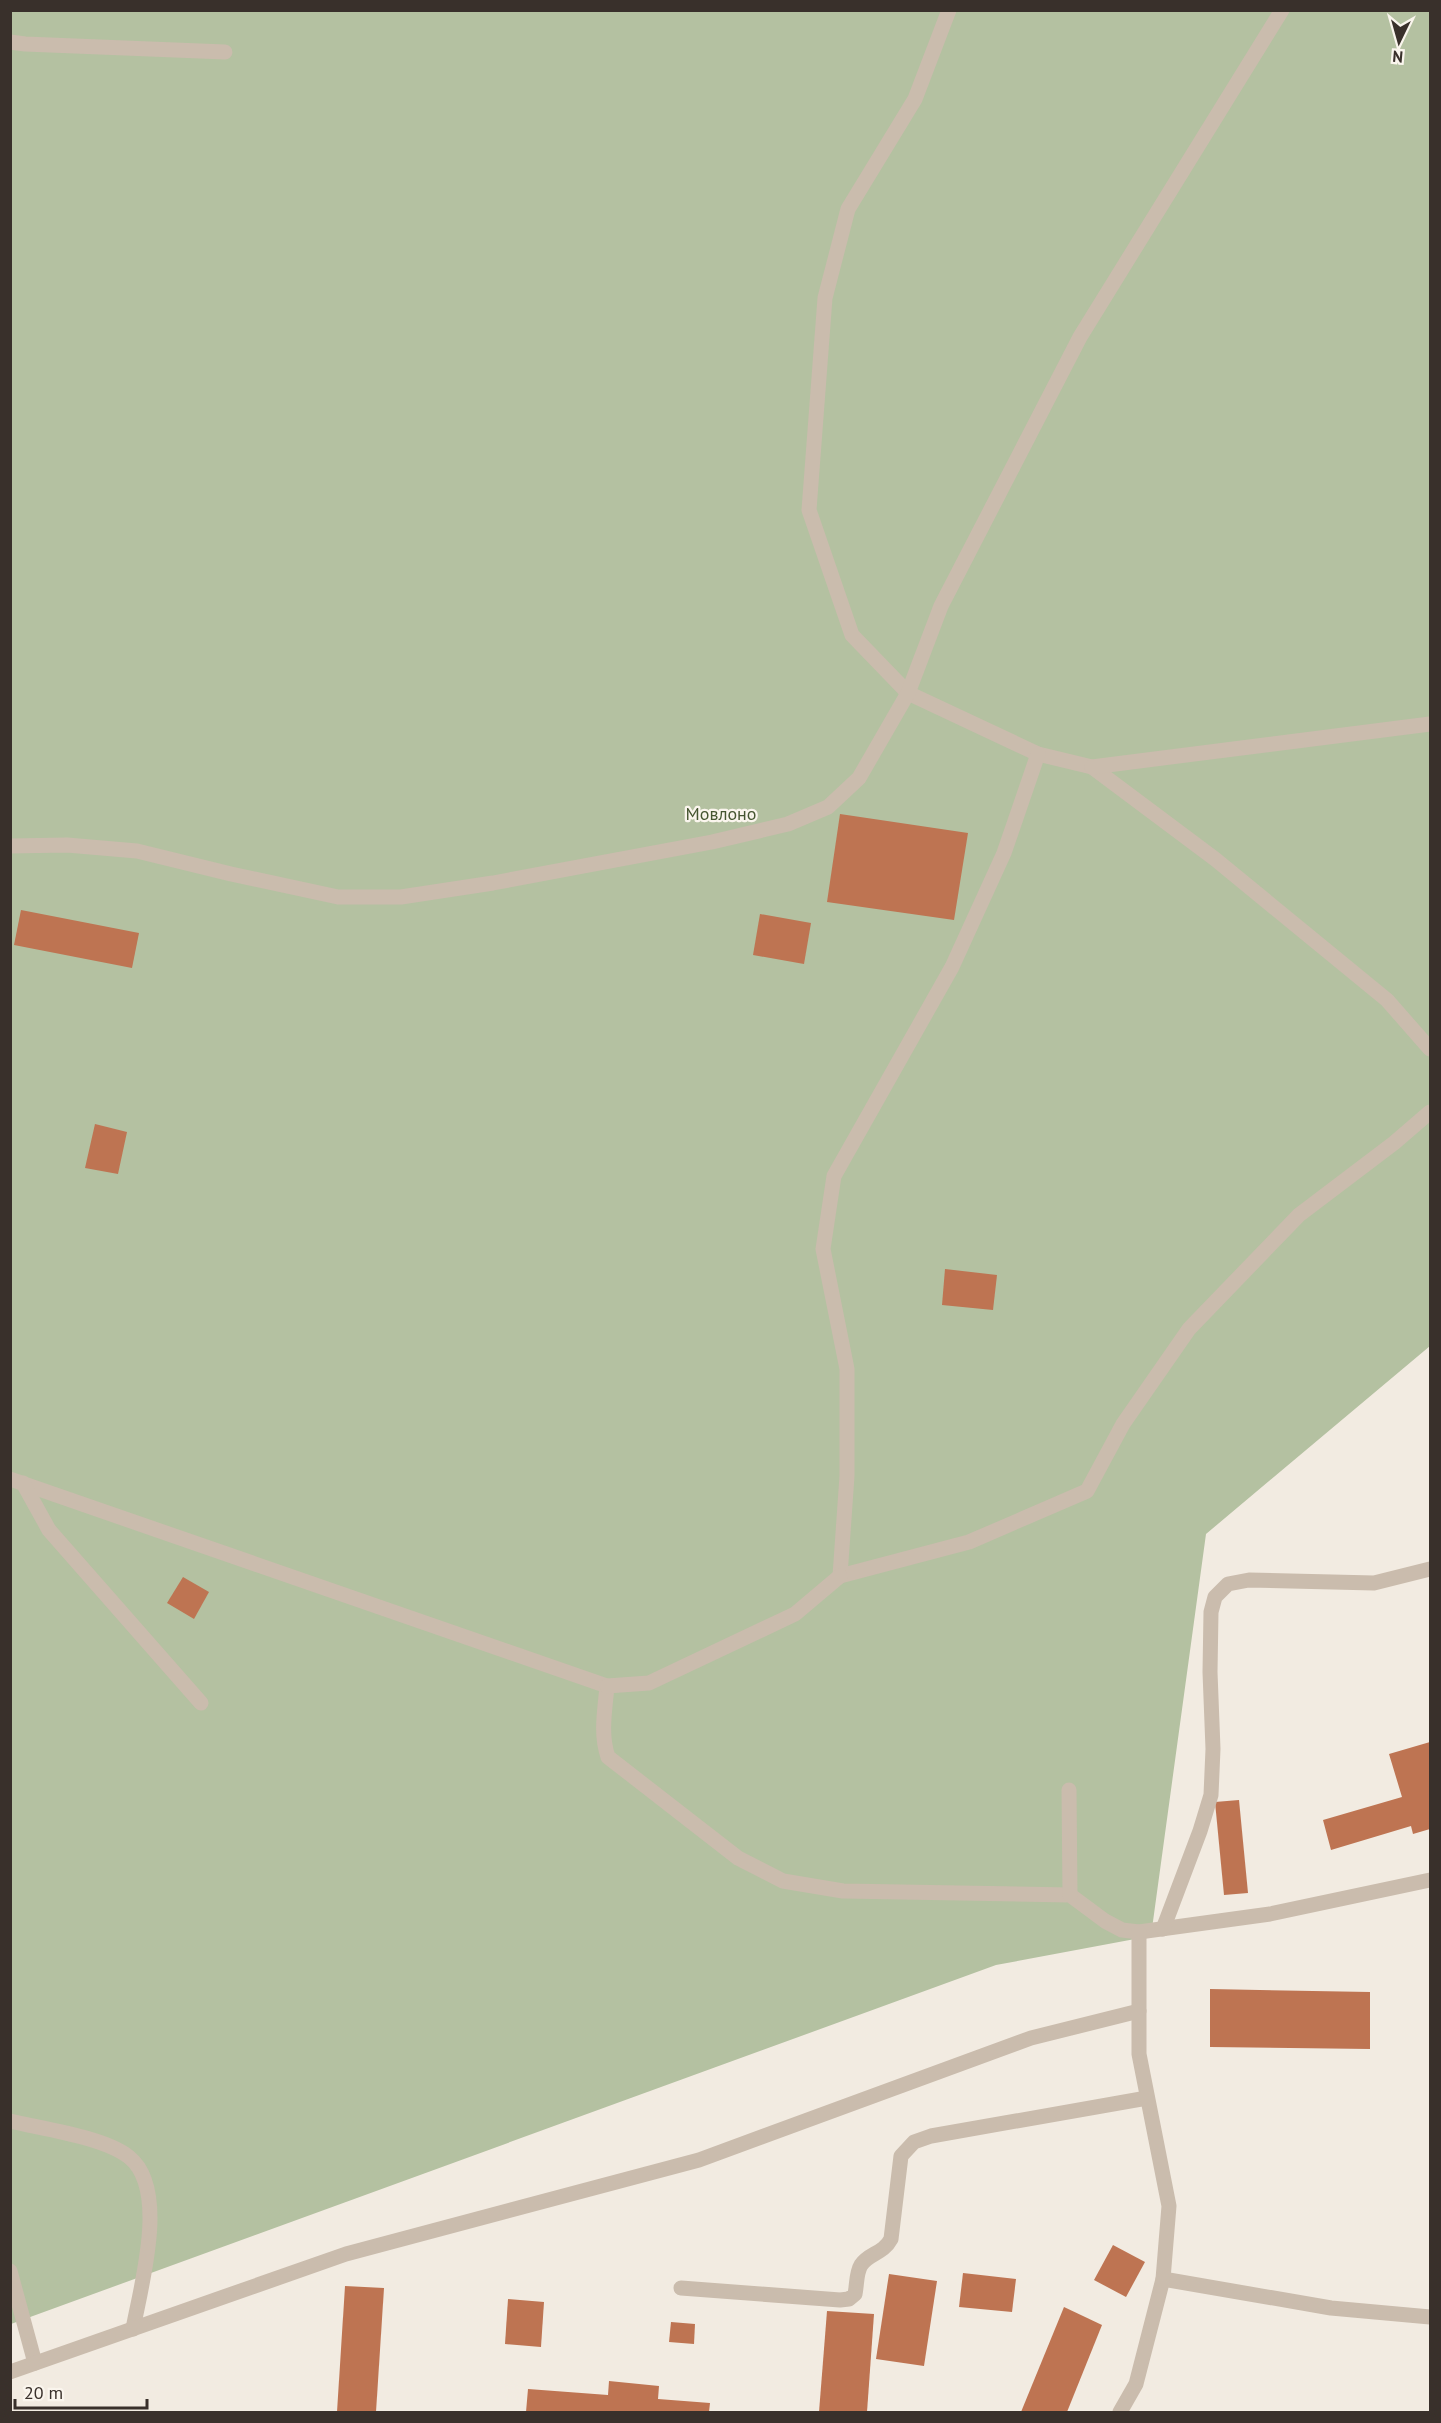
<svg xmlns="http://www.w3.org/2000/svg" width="1441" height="2423" font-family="'PT Sans',sans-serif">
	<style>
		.green { fill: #b4c1a1 }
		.building { fill: #be7452 }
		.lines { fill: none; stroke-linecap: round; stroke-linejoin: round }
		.service { stroke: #cabcad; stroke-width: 15 }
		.minor { stroke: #cabcad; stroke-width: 15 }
		.labels { text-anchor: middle; stroke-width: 4.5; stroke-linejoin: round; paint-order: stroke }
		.park-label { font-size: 18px; fill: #455530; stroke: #faf5ed }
	</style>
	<rect width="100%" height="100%" fill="#f2ebe1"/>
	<path class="green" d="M 11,11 L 1430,11 L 1430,1346 L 1206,1534 L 1151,1936 L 996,1965 L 11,2324 Z"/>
	<g class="building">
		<path d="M 840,814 L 968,833 L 954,920 L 827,902 Z"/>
		<path d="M 21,910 L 139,933 L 132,968 L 14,945 Z"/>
		<path d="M 760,914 L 811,923 L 804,964 L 753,955 Z"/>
		<path d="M 95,1124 L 127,1132 L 118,1174 L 85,1168 Z"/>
		<path d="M 945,1269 L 997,1275 L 993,1310 L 942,1305 Z"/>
		<path d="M 183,1577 L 209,1592 L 194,1619 L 167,1603 Z"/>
		<path d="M 1430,1742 L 1430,1829 L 1413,1834 L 1411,1826 L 1331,1850 L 1323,1820 L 1402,1797 L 1389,1754 Z"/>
		<path d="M 1239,1800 L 1248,1893 L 1224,1895 L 1215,1802 Z"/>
		<path d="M 1210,1989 L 1370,1992 L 1370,2049 L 1210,2047 Z"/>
		<path d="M 1113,2245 L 1145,2262 L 1126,2297 L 1094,2280 Z"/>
		<path d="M 963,2273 L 1016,2279 L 1012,2312 L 959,2307 Z"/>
		<path d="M 889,2274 L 937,2281 L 924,2366 L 876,2359 Z"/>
		<path d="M 345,2286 L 384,2288 L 376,2412 L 337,2412 Z"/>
		<path d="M 508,2299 L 544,2302 L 541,2347 L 505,2344 Z"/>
		<path d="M 1064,2307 L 1102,2325 L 1067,2412 L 1021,2412 Z"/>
		<path d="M 827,2311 L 874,2314 L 867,2412 L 819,2412 Z"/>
		<path d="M 671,2322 L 695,2324 L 694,2344 L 669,2342 Z"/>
		<path d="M 609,2381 L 659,2386 L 658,2399 L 710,2403 L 709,2412 L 526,2412 L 528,2389 L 608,2395 Z"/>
	</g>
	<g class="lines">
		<g class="service">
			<path d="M 949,10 L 915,99 L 848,209 L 825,298 L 809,510 L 852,635 L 908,693 L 1038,754 L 1092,767 L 1215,859 L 1387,1000 L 1430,1049"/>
			<path d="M 10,42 L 25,44 L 225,52"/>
			<path d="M 1038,754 L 1004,853 L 952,967 L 834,1176 L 823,1249 L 847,1369 L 847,1476 L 840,1576 L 969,1542 L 1087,1491 L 1123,1424 L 1189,1329 L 1299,1215 L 1394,1143 L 1430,1112"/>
			<path d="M 1092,767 L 1430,724"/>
			<path d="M 10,1479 L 607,1686 C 605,1710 600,1734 608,1757 L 738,1858 L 783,1881 L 843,1891 L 1070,1895 L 1105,1921 L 1122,1930 L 1139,1932 L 1270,1914 L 1430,1880"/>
			<path d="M 23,1483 L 49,1530 L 201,1703"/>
			<path d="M 607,1686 L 649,1683 L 795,1614 L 840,1576"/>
			<path d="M 1069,1790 L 1070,1895"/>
			<path d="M 1163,1929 L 1200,1831 L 1211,1795 L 1213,1749 L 1210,1672 L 1211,1612 L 1215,1597 L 1228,1584 L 1249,1580 L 1374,1583 L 1430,1569"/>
			<path d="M 10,2121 C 43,2129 104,2137 129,2157 C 169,2189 141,2285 133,2329"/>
			<path d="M 10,2271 L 35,2363"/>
			<path d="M 1163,2279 L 1331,2308 L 1430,2317"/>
			<path d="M 681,2288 L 840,2300 L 849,2299 L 855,2294 C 857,2285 856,2273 861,2265 C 869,2253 883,2254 891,2239 L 901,2156 L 914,2142 L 931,2136 L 1147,2098"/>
		</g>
		<g class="minor">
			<path d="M 10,846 L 67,845 L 137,851 L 231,874 L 338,897 L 401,897 L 493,883 L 712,842 L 788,824 L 828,807 L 859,778 L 908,693 L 941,606 L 1080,337 L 1282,10"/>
			<path d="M 10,2372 L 346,2254 L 699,2160 L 1031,2038 L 1139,2011"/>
			<path d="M 1120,2412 L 1136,2384 L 1163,2279 L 1169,2206 L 1139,2054 L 1139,1932"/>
		</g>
	</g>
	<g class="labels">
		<g class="park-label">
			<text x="721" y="820">Мовлоно</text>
		</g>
	</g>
	<rect width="1441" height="2423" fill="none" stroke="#39302b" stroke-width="24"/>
	<g transform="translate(1399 42) rotate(185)" stroke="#faf5ed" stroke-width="4.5" paint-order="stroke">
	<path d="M0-4.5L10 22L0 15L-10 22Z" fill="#39302b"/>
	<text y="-9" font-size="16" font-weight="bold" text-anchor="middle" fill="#39302b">N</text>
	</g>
	<path d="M15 2399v9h132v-9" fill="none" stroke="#39302b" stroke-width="3"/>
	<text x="24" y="2399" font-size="18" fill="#39302b" stroke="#faf5ed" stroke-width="4.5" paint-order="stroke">20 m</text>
</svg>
